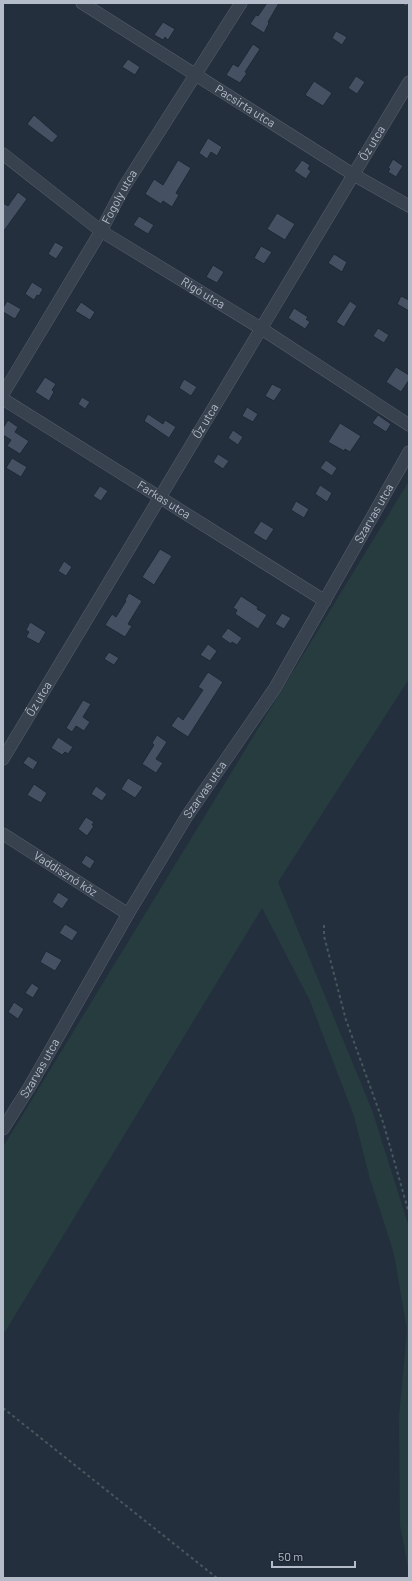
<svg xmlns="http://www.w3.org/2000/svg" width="412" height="1581" font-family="Barlow,sans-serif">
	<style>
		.green { fill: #263c3f }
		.building { fill: #455162; stroke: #1f2835 }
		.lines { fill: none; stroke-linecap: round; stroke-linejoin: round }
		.street-casing { stroke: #565f6c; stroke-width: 13 }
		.path { stroke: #44595c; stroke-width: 2; stroke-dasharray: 3 3; stroke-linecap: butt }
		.street { stroke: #38414e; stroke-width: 12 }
		.labels { text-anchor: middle; stroke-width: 3.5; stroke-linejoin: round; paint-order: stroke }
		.street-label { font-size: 12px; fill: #b4bcc9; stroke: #1d2633 }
	</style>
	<rect width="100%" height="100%" fill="#242f3e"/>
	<path class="green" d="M 409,481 L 409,679 L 278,882 L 372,1110 L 409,1227 L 409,1573 L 400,1525 L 399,1417 L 407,1330 L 394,1254 L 370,1179 L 354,1116 L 310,1001 L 262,908 L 3,1335 L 3,1147 Z"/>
	<g class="building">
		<path d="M 267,3 L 279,3 L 268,22 L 269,23 L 264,33 L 250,24 L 256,15 L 258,16 Z"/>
		<path d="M 163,22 L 175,29 L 168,40 L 165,37 L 163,40 L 154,35 Z"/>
		<path d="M 336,31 L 347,37 L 342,45 L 332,38 Z"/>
		<path d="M 253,44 L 260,49 L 245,72 L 247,73 L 240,83 L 226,75 L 233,64 L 238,67 Z"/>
		<path d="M 128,59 L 140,67 L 135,75 L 122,67 Z"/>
		<path d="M 356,76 L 365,82 L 357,94 L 348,88 Z"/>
		<path d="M 314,81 L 332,93 L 323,106 L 305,95 Z"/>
		<path d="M 34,115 L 58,136 L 52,143 L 27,124 Z"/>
		<path d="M 208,138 L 222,147 L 217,156 L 211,152 L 207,159 L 199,153 Z"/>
		<path d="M 393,159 L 403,166 L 396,177 L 388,172 L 390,169 L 388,168 Z"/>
		<path d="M 178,160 L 191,168 L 176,193 L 179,195 L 172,207 L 163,201 L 161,204 L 145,194 L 154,179 L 163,185 Z"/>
		<path d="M 302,160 L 310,165 L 308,169 L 311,171 L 306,179 L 294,171 Z"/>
		<path d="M 18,192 L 27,199 L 3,232 L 3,203 L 8,206 Z"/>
		<path d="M 277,213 L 295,224 L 285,240 L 267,229 Z"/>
		<path d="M 139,216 L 154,225 L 148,234 L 133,225 Z"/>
		<path d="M 55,242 L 64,247 L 56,259 L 48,254 Z"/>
		<path d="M 261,246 L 272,252 L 264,264 L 254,258 Z"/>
		<path d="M 334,254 L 347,262 L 342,272 L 328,263 Z"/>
		<path d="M 213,265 L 224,272 L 217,283 L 206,277 Z"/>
		<path d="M 32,282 L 43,289 L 39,296 L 37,295 L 34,300 L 25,294 Z"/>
		<path d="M 401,296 L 409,300 L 409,311 L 397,304 Z"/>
		<path d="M 7,301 L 21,309 L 15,319 L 3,312 L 3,308 Z"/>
		<path d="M 350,301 L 357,306 L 344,327 L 336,322 Z"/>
		<path d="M 81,302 L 95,312 L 90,320 L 75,311 Z"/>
		<path d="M 294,308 L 308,317 L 306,319 L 310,322 L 305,329 L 288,318 Z"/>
		<path d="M 378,328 L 389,335 L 384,343 L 373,336 Z"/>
		<path d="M 396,367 L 409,375 L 409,380 L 401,392 L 386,382 Z"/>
		<path d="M 45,377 L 56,384 L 52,390 L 54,392 L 49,401 L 35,392 Z"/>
		<path d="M 184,379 L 197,387 L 191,396 L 179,388 Z"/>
		<path d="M 272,384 L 282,389 L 274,401 L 265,396 Z"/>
		<path d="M 82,397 L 90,402 L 85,409 L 78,404 Z"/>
		<path d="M 247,407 L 258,414 L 253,422 L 242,416 Z"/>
		<path d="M 148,414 L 163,424 L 165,420 L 176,427 L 169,438 L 144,421 Z"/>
		<path d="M 378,415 L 391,424 L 386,432 L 372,423 Z"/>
		<path d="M 8,420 L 18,427 L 15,432 L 29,441 L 20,454 L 7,446 L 11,440 L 3,435 L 3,428 Z"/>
		<path d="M 340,423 L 361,436 L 350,452 L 345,449 L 344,451 L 328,442 Z"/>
		<path d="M 233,430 L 243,437 L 238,445 L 228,438 Z"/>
		<path d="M 218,454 L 229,461 L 223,469 L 213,462 Z"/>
		<path d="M 12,458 L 27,467 L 21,477 L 6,468 Z"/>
		<path d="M 326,460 L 337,468 L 332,476 L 320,468 Z"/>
		<path d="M 320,485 L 332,493 L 327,502 L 315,494 Z"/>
		<path d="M 100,486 L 108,491 L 101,501 L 93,496 Z"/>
		<path d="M 296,501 L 309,509 L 304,518 L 291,510 Z"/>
		<path d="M 261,521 L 274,529 L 266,541 L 253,533 Z"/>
		<path d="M 160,549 L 172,556 L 154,585 L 142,577 Z"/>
		<path d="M 64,561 L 72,567 L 66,576 L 58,571 Z"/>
		<path d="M 129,593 L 142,601 L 128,624 L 132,626 L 125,637 L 105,625 L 112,614 L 116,617 L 126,601 L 125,600 Z"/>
		<path d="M 241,596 L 258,607 L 257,609 L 267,615 L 258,629 L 235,614 L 237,610 L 233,608 Z"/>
		<path d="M 282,613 L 291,618 L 284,629 L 275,624 Z"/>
		<path d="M 30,622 L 46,632 L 39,644 L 26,637 L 29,632 L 26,630 Z"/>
		<path d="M 228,628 L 242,638 L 237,645 L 232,642 L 231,644 L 221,637 Z"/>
		<path d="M 208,644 L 217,651 L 210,661 L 200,655 Z"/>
		<path d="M 109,652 L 119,658 L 114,665 L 104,659 Z"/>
		<path d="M 208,672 L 223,682 L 188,737 L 171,726 L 178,716 L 183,720 L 203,690 L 198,687 Z"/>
		<path d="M 83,700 L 91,704 L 83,717 L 90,722 L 84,731 L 76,726 L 72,732 L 66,728 Z"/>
		<path d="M 157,735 L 167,742 L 156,759 L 163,763 L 156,773 L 142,764 L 154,745 L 152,743 Z"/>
		<path d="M 58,737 L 73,747 L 68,754 L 65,752 L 62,755 L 51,748 Z"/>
		<path d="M 28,756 L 38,762 L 33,770 L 23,763 Z"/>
		<path d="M 128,778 L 143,787 L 135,798 L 121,789 Z"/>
		<path d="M 34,784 L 47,793 L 41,803 L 27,795 Z"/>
		<path d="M 96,786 L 107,794 L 102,801 L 91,794 Z"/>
		<path d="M 86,817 L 94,822 L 92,825 L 94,826 L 87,836 L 78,829 Z"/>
		<path d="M 86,855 L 95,861 L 90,869 L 81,863 Z"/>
		<path d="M 58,892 L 69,899 L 62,909 L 52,902 Z"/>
		<path d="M 65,924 L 78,932 L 72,941 L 59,933 Z"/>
		<path d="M 46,951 L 62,960 L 55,971 L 40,962 Z"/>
		<path d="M 32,983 L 39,988 L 33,998 L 25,993 Z"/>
		<path d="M 14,1002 L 24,1009 L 18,1019 L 8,1012 Z"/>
	</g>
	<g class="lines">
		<defs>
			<g id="street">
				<path id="s1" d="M 82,3 L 354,175 L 409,206"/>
				<path id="s2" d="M 3,154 L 101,231 L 262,329 L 409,425"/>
				<path id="s3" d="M 3,394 L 101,231 L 124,187 L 241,3"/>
				<path id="s4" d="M 3,399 L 325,601"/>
				<path id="s5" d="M 3,759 L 409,82"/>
				<path id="s6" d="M 3,834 L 128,914"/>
				<path id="s7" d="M 3,1129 L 30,1086 L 128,914 L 187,816 L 275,688 L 409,452"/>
			</g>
		</defs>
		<use href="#street" class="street-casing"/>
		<g class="path">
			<path d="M 404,3 L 409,6"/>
			<path d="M 324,925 L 324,936 L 346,1020 L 383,1122 L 409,1213"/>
			<path d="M 3,1408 L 217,1578"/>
		</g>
		<use href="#street" class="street"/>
	</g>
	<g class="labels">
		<g class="street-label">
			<text dy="4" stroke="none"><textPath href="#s1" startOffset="193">Pacsirta utca</textPath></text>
			<text dy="4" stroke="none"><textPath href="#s5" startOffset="718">Őz utca</textPath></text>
			<text dy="4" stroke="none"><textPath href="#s3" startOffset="229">Fogoly utca</textPath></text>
			<text dy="4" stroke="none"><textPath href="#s2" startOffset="244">Rigó utca</textPath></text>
			<text dy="4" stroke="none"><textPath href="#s5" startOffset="394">Őz utca</textPath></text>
			<text dy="4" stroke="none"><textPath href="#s4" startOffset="190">Farkas utca</textPath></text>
			<text dy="4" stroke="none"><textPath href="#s7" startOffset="719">Szarvas utca</textPath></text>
			<text dy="4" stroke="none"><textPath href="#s5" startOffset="70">Őz utca</textPath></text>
			<text dy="4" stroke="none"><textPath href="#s7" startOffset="395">Szarvas utca</textPath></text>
			<text dy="4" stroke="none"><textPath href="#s6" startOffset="74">Vaddisznó köz</textPath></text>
			<text dy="4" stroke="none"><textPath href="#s7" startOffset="71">Szarvas utca</textPath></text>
		</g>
	</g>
	<rect width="412" height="1581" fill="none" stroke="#b4bcc9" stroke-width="8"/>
	<path d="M272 1561v6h83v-6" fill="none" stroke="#b4bcc9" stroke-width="2"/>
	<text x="278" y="1561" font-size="12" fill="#b4bcc9" stroke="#1d2633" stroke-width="3" paint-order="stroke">50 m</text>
</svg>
